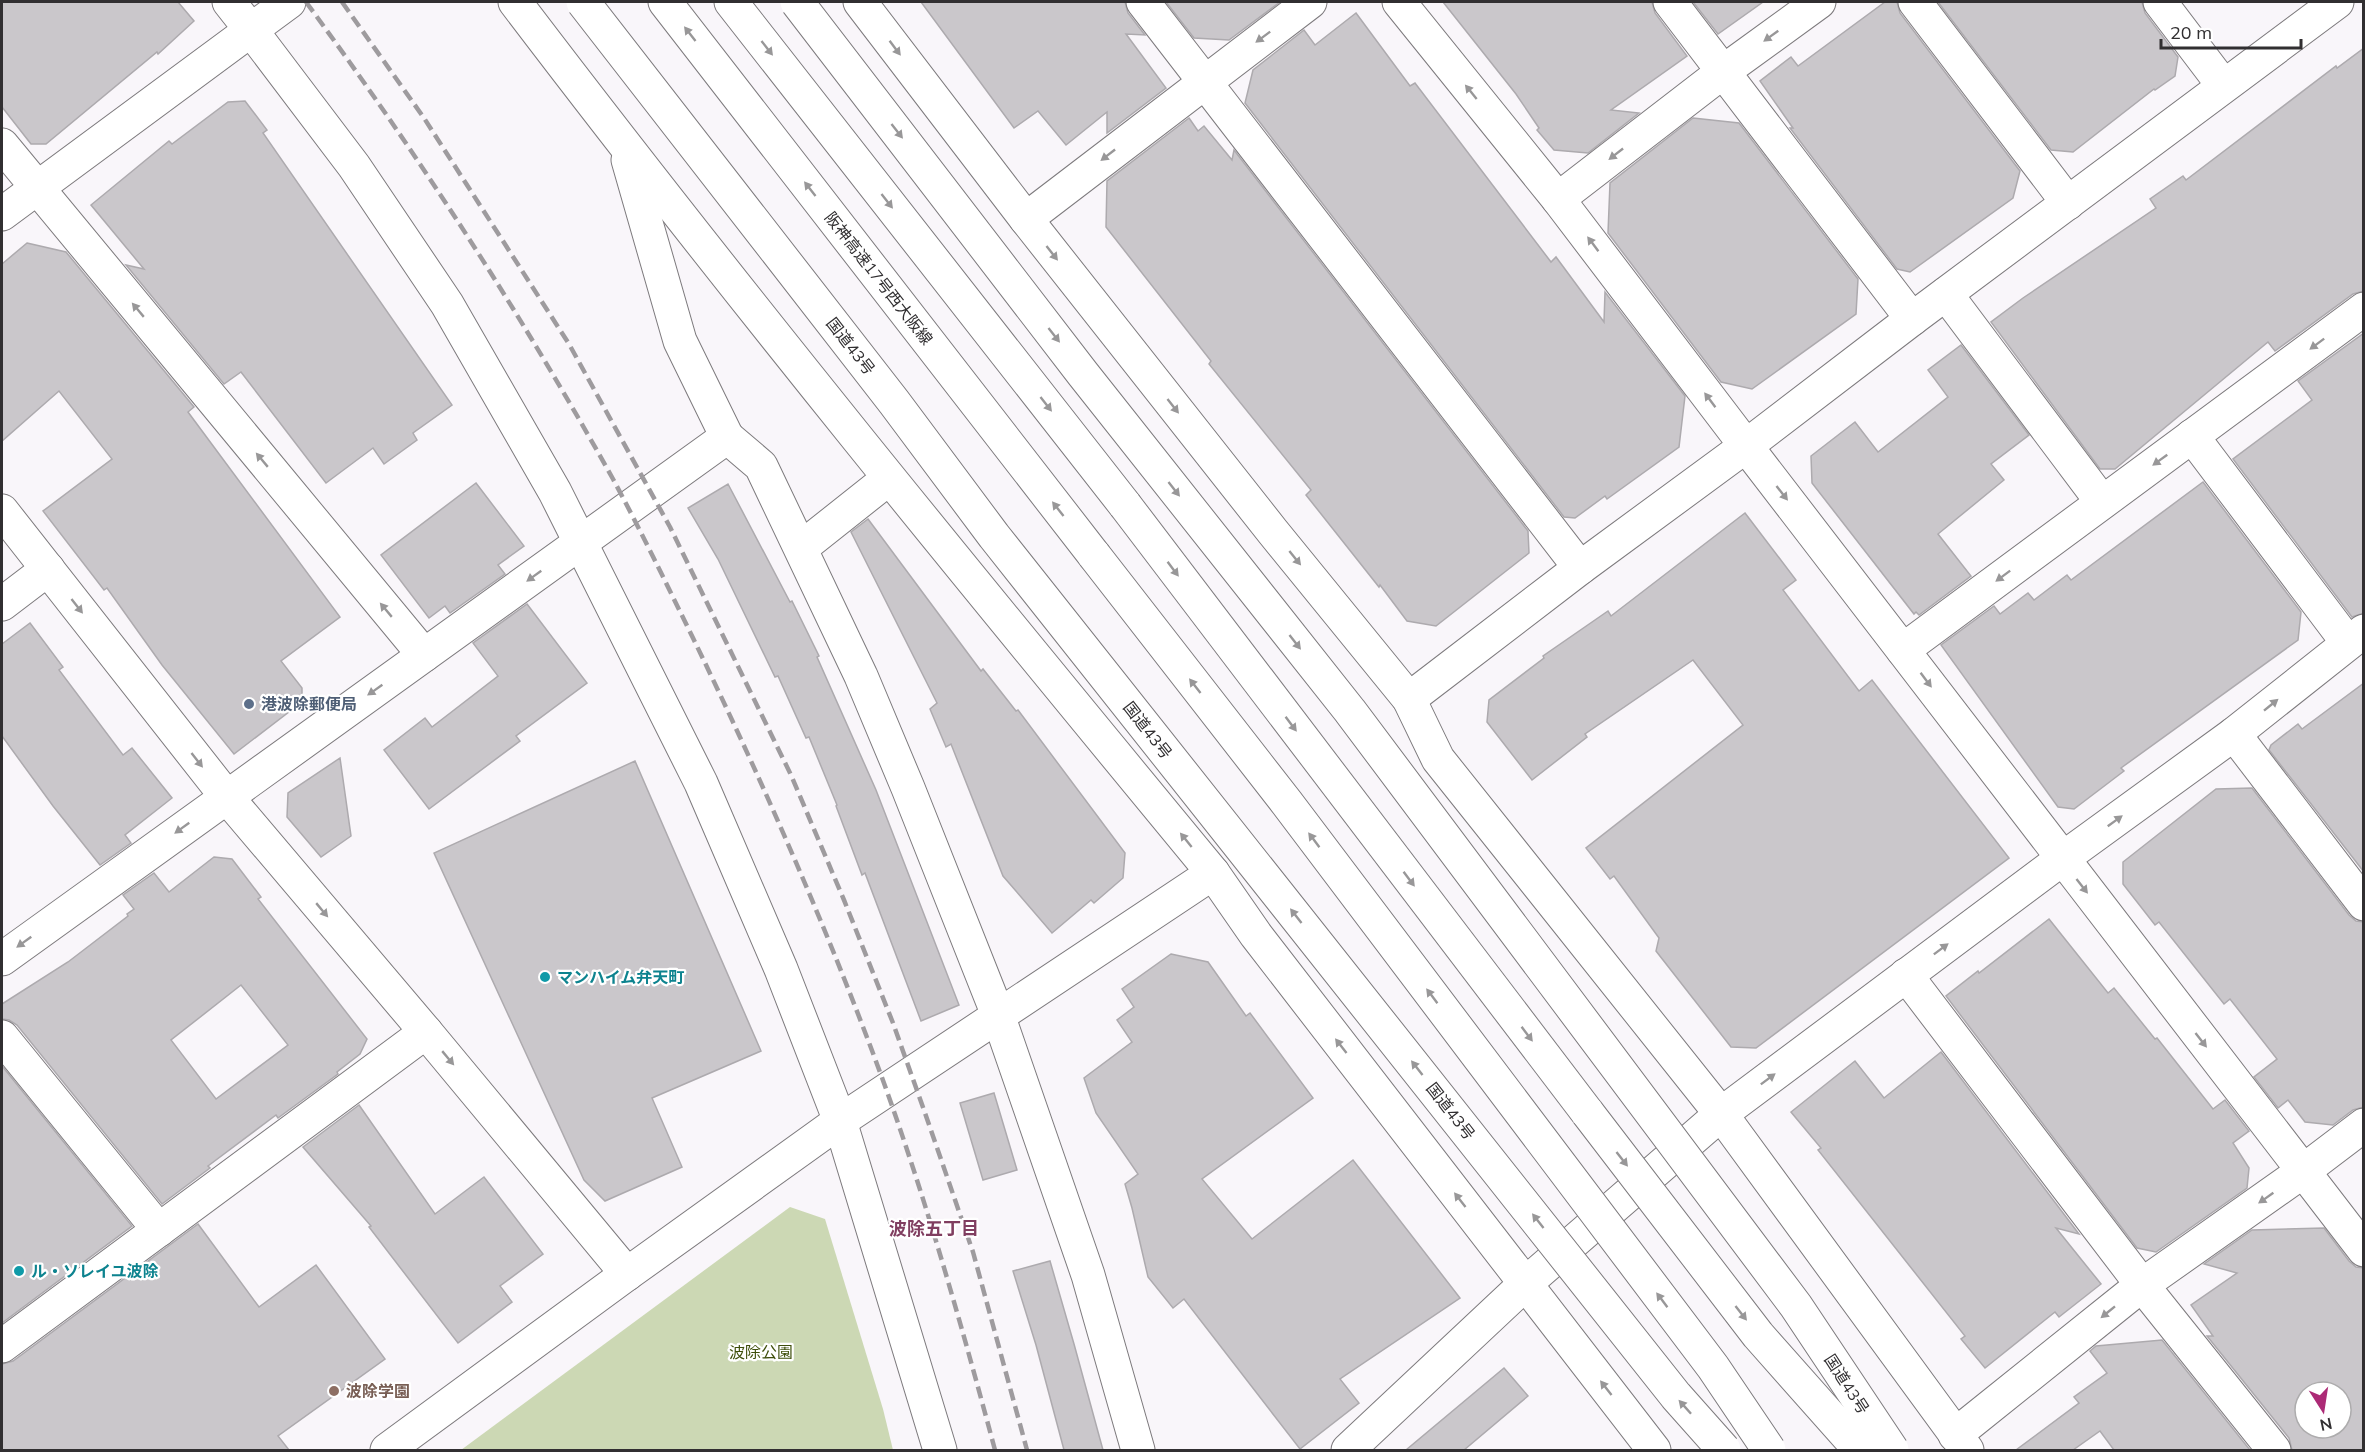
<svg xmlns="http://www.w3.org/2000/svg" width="2365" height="1452" font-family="Mulish,'Noto Sans JP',sans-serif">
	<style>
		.green { fill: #ccd8b4 }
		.building { fill: #cac7cb; stroke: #adaaae; stroke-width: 1.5; fill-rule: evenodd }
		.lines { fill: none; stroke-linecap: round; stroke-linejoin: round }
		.minor-casing { stroke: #7d7a7d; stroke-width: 35 }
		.tertiary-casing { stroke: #7d7a7d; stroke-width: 35 }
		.motorway-casing { stroke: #7d7a7d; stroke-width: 35 }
		.minor { stroke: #fff; stroke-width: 33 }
		.tertiary { stroke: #fff; stroke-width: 33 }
		.motorway { stroke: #fff; stroke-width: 33 }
		.rail { stroke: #9e9b9e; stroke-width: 4.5; stroke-dasharray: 12 6; stroke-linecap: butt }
		.trunk-bridge-casing { stroke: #7d7a7d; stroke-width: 35; stroke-linecap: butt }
		.motorway-bridge-casing { stroke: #7d7a7d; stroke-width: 35; stroke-linecap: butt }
		.trunk-bridge { stroke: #fff; stroke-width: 33 }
		.motorway-bridge { stroke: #fff; stroke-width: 33 }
		.oneway { fill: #989798 }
		.service-dot { fill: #5c6f8a; stroke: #fff; stroke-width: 2 }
		.culture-dot { fill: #0f9aa8; stroke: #fff; stroke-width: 2 }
		.education-dot { fill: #8d6e63; stroke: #fff; stroke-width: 2 }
		.labels { text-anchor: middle; stroke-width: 4.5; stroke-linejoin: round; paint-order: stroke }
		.street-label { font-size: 16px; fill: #312f31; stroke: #fff }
		.service-label { font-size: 16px; font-weight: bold; fill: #4e5e75; stroke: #fff; text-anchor: start }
		.culture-label { font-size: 16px; font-weight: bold; fill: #0d838f; stroke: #fff; text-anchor: start }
		.park-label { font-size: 16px; fill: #3e4e0b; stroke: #fff }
		.education-label { font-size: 16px; font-weight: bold; fill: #785e54; stroke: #fff; text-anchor: start }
		.neighbourhood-label { font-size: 18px; font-weight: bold; fill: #803e60; stroke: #fff }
	</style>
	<rect width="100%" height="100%" fill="#f9f6fa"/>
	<path class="green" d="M 790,1207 L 825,1219 L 883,1409 L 893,1450 L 461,1450 Z"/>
	<g class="building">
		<path d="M 2,2 L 178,2 L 194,21 L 158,54 L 157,52 L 46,144 L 31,144 L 2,107 Z"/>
		<path d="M 921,2 L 1125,2 L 1128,13 L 1145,35 L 1126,34 L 1166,88 L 1107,133 L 1107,112 L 1066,145 L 1038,111 L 1014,128 Z"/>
		<path d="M 1166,2 L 1280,2 L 1229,40 L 1194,38 Z"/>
		<path d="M 1443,2 L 1652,2 L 1655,13 L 1687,56 L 1611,110 L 1639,113 L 1588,153 L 1554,150 L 1537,130 L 1539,128 L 1516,94 Z"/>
		<path d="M 1693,2 L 1763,2 L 1718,34 Z"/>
		<path d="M 1885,2 L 1897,2 L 1900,13 L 2020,171 L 2013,198 L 1910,272 L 1897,269 L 1790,128 L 1793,128 L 1760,81 L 1791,57 L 1798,66 Z"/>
		<path d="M 1938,2 L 2142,2 L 2145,13 L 2178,57 L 2175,76 L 2155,90 L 2154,89 L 2073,152 L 2051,150 Z"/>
		<path d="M 1356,13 L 1410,86 L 1415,83 L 1551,262 L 1556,257 L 1604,322 L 1605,292 L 1685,396 L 1679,447 L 1607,499 L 1605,496 L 1575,518 L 1564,517 L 1245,103 L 1253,70 L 1304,30 L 1315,45 Z"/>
		<path d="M 2364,48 L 2364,291 L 2353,294 L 2275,351 L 2268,342 L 2115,469 L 2100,469 L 1991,322 L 2023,298 L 2156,208 L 2150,199 L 2183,176 L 2186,180 L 2336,66 L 2337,68 Z"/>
		<path d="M 245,101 L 267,130 L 263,133 L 452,405 L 413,433 L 417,440 L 384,464 L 373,448 L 326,483 L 241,372 L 224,384 L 126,265 L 144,269 L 91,205 L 169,141 L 172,144 L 228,102 Z"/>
		<path d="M 1189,118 L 1198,131 L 1204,126 L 1232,160 L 1234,150 L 1528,531 L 1529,553 L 1436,626 L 1407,621 L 1380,585 L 1379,587 L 1306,495 L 1311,490 L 1209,364 L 1211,361 L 1106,227 L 1107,181 Z"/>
		<path d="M 1693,118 L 1739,123 L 1858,279 L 1856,314 L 1752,389 L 1721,382 L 1608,233 L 1610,183 Z"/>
		<path d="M 27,243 L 66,252 L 194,407 L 188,412 L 340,617 L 281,661 L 302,688 L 302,702 L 234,754 L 162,665 L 107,588 L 104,590 L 43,511 L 112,459 L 59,391 L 2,441 L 2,264 Z"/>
		<path d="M 2364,333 L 2364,613 L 2352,617 L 2233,459 L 2312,400 L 2298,381 Z"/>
		<path d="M 1961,345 L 2029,435 L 1991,464 L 2004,480 L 1938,534 L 1971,576 L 1919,615 L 1916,612 L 1914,614 L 1812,483 L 1811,456 L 1855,422 L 1878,452 L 1948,397 L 1928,370 Z"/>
		<path d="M 2203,482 L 2301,612 L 2298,640 L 2121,768 L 2124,771 L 2074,809 L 2058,807 L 1941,645 L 1994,606 L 2000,614 L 2028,593 L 2034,600 L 2067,575 L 2071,580 Z"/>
		<path d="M 476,483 L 524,546 L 498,565 L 505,574 L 450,613 L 445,606 L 429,618 L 381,555 Z"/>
		<path d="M 728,484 L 790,602 L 792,601 L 819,656 L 817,657 L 876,790 L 959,1005 L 921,1021 L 865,873 L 862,875 L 836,806 L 837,805 L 809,737 L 806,738 L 778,676 L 775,677 L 718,559 L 688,508 Z"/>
		<path d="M 1745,513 L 1796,580 L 1783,590 L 1859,691 L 1872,680 L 2009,858 L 1756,1048 L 1731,1047 L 1656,951 L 1659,938 L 1614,876 L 1610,879 L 1586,848 L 1743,725 L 1693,660 L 1585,734 L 1587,737 L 1532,780 L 1487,722 L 1489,700 L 1544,658 L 1543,656 L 1608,611 L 1611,616 Z"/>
		<path d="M 868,519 L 981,671 L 983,669 L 1016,711 L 1018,710 L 1125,853 L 1123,878 L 1094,903 L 1091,900 L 1052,933 L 1003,876 L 951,744 L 946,747 L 930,709 L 937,703 L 851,532 Z"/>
		<path d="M 527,604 L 587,683 L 516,736 L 520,741 L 429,809 L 384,750 L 425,718 L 432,727 L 498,676 L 473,643 Z"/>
		<path d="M 30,623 L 63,667 L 59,670 L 123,755 L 132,748 L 172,798 L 125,835 L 131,843 L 100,865 L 53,806 L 2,736 L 2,644 Z"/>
		<path d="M 2364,683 L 2364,872 L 2269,750 L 2271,745 L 2298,724 L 2302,729 Z"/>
		<path d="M 340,758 L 351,836 L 321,857 L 287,817 L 288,793 Z"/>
		<path d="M 635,761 L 761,1051 L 652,1098 L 682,1167 L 605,1201 L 584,1180 L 434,853 Z"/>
		<path d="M 2252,788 L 2349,915 L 2356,921 L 2364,922 L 2364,1107 L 2353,1110 L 2333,1125 L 2305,1122 L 2288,1100 L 2278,1108 L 2254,1077 L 2277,1059 L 2230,999 L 2224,1004 L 2159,922 L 2155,925 L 2123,884 L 2123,862 L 2216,789 Z"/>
		<path d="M 214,857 L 232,859 L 261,897 L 258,899 L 367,1039 L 360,1054 L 337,1072 L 338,1074 L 278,1118 L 276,1115 L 208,1166 L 210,1168 L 162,1204 L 17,1025 L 9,1020 L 2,1019 L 2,1004 L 68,962 L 128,916 L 127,914 L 134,909 L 123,895 L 154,873 L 169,892 ZM 241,985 L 288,1045 L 216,1099 L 171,1040 Z"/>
		<path d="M 2049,919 L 2108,993 L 2114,988 L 2155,1039 L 2157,1038 L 2213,1109 L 2225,1100 L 2249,1131 L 2233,1143 L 2249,1168 L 2247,1188 L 2156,1252 L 2137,1248 L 1946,996 L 1978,971 L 1979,973 Z"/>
		<path d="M 1171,954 L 1208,962 L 1246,1016 L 1250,1013 L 1313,1098 L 1202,1179 L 1252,1239 L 1353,1160 L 1460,1298 L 1340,1379 L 1359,1403 L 1300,1449 L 1184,1299 L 1173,1308 L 1148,1277 L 1132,1208 L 1125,1184 L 1138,1174 L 1096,1113 L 1084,1078 L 1132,1042 L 1117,1020 L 1134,1007 L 1122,989 Z"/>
		<path d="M 1941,1052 L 2079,1234 L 2056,1228 L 2101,1284 L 2059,1317 L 2055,1312 L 1985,1368 L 1961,1339 L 1965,1336 L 1818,1150 L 1821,1148 L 1791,1112 L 1855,1061 L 1884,1098 Z"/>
		<path d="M 2,1066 L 132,1226 L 2,1323 Z"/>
		<path d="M 994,1093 L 1017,1170 L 983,1180 L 960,1103 Z"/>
		<path d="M 359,1105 L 435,1214 L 484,1177 L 543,1254 L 500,1286 L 512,1302 L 458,1343 L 369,1227 L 371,1226 L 303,1147 Z"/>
		<path d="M 198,1224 L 259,1307 L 316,1265 L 385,1359 L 278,1436 L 289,1450 L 2,1450 L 2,1364 L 13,1361 Z"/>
		<path d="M 2324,1228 L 2349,1261 L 2356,1267 L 2364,1268 L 2364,1450 L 2292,1450 L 2289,1438 L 2207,1336 L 2213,1336 L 2191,1305 L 2237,1273 L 2204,1264 L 2252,1230 ZM 2305,1392 L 2341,1392 L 2341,1428 L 2305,1428 Z"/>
		<path d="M 1050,1261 L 1074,1344 L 1103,1450 L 1064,1450 L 1036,1345 L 1013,1271 Z"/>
		<path d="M 2162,1340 L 2250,1450 L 2114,1450 L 2100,1431 L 2073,1450 L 2016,1450 L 2079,1403 L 2074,1397 L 2107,1373 L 2090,1351 L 2096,1346 Z"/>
		<path d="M 1504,1368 L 1528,1396 L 1464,1450 L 1406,1450 Z"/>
	</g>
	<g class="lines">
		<defs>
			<g id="minor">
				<path d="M 515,2 C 740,298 976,586 1213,873 L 1256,935 L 1654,1450"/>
				<path d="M 1143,2 L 1580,568"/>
				<path d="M 1670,2 L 1912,319"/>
				<path d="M 1915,2 L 2068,203"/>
				<path d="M 2160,2 L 2223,85"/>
				<path d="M 251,30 L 289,2"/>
				<path d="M 2,145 L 424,655"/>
				<path d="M 628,160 L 680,341 L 727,437"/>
				<path d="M 1558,199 L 1724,71 L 1819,2"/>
				<path d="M 1026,219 L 1310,2"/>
				<path d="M 1946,294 L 2102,502"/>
				<path d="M 2192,436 L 2348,643"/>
				<path d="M 1746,446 L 2364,1250"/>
				<path d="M 2,511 L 226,796 L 426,1032 L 627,1274"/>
				<path d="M 801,548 L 888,479"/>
				<path d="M 2,604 L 48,569"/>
				<path d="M 1903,650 L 2364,309"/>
				<path d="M 2234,734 L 2364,904"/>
				<path d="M 2,959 L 727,437 L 761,466 L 861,676 L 908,788 L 998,1015 L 1088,1275 L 1138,1450"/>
				<path d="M 1906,975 L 2142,1285 L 2274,1450"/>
				<path d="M 2,1037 L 159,1230"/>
				<path d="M 1955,1435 L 2142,1285 L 2302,1172 L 2364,1125"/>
				<path d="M 1348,1450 L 1525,1284 L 1721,1114 L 2062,859 L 2234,734 L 2364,631"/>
			</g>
			<g id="tertiary">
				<path d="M 860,2 L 1026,219 L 1273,532 L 1409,699 L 1438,759 L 1721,1114 L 1967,1450"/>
				<path d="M 1399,2 L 1558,199 L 1746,446"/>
				<path d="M 251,30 L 354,166 L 447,304 L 555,492 L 701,783 L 781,969 L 840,1121 L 940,1450"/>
				<path d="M 2,214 L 251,30 L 229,2"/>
				<path d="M 1409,699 L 1580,568 L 1746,446 L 1912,319 L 2337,2"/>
				<path d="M 2,1346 L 426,1032"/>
				<path d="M 387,1450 L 627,1274 L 840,1121 L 1213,873"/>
			</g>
			<g id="motorway">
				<path d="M 665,2 L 1094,555"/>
				<path d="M 731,2 L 1125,505"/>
			</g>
		</defs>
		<use href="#minor" class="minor-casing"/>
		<use href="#tertiary" class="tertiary-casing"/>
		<use href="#motorway" class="motorway-casing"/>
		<use href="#minor" class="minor"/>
		<use href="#tertiary" class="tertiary"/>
		<use href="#motorway" class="motorway"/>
		<g class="rail">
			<path d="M 306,2 C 418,154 521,314 613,479 C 641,531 667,585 693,638 C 757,770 816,903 868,1040 C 919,1174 958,1312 995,1450"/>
			<path d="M 342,2 L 424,118 L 569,344 L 670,527 L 791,775 L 844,900 L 893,1023 L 925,1113 L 973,1252 L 1027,1450"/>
		</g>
		<defs>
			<g id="trunk-bridge">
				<path d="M 583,2 L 894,402 L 994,536 L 1676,1396 L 1724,1450"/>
				<path d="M 797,2 L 1083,374 L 1350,711 L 1796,1306 L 1892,1450"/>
				<path d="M 1587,1112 L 1758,1335 L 1860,1450"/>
			</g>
			<g id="motorway-bridge">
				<path d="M 1125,505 L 1587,1112"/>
				<path d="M 1094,555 L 1287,803 L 1713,1367 L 1769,1450"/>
			</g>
		</defs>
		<use href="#trunk-bridge" class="trunk-bridge-casing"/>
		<use href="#motorway-bridge" class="motorway-bridge-casing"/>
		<use href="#trunk-bridge" class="trunk-bridge"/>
		<use href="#motorway-bridge" class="motorway-bridge"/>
	</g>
	<defs><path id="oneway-solid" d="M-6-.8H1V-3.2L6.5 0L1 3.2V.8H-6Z" transform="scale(1.5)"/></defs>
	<g class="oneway">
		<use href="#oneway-solid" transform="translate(690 34) rotate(-128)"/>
		<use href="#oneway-solid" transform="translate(1771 36) rotate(144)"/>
		<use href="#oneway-solid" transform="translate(1263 37) rotate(143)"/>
		<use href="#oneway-solid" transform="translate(767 48) rotate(52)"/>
		<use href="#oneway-solid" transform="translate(895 48) rotate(53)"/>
		<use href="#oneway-solid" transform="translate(1471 92) rotate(-129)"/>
		<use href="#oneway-solid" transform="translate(897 131) rotate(52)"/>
		<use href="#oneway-solid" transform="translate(1616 154) rotate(142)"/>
		<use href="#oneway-solid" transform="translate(1108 155) rotate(142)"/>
		<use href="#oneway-solid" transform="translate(810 189) rotate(-128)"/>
		<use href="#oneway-solid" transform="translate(887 201) rotate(52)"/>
		<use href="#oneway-solid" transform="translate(1593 244) rotate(-127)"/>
		<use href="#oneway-solid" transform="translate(1052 253) rotate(52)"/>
		<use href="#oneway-solid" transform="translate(138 310) rotate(-130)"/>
		<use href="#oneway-solid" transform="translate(1054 335) rotate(52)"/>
		<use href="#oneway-solid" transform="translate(2317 344) rotate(143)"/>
		<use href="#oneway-solid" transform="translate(1710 400) rotate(-127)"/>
		<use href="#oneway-solid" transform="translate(1046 404) rotate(52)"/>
		<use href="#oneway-solid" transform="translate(1173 406) rotate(52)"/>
		<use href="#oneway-solid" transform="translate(262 460) rotate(-130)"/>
		<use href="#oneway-solid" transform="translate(2160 460) rotate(144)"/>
		<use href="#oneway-solid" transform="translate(1174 489) rotate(52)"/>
		<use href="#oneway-solid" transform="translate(1782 493) rotate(52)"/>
		<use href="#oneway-solid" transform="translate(1058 509) rotate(-128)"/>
		<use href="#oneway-solid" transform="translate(1295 558) rotate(51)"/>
		<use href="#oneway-solid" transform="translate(1173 569) rotate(53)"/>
		<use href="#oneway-solid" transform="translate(534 576) rotate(144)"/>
		<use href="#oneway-solid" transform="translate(2003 576) rotate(143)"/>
		<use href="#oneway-solid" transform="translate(77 606) rotate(52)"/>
		<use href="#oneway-solid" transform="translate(386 610) rotate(-130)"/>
		<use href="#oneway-solid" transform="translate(1295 642) rotate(52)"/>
		<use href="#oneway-solid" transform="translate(1926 680) rotate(53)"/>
		<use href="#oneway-solid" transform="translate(1195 686) rotate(-128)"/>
		<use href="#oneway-solid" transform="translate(375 690) rotate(145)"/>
		<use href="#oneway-solid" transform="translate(2271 705) rotate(-39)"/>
		<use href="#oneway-solid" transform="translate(1291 724) rotate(53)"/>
		<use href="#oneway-solid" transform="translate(197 760) rotate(52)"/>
		<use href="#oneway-solid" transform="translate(2115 821) rotate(-36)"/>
		<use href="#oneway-solid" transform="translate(182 828) rotate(144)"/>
		<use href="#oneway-solid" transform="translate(1186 840) rotate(-129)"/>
		<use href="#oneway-solid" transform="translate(1314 840) rotate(-127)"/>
		<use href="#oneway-solid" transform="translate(1409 879) rotate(53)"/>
		<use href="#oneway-solid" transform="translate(2082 886) rotate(52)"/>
		<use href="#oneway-solid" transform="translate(322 910) rotate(50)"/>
		<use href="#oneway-solid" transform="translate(1296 916) rotate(-128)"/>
		<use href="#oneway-solid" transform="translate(24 942) rotate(144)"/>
		<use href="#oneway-solid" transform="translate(1941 949) rotate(-37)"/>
		<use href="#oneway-solid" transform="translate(1432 996) rotate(-127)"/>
		<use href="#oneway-solid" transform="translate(1527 1034) rotate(53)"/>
		<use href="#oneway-solid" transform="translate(2201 1040) rotate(52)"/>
		<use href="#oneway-solid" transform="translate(1341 1046) rotate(-128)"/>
		<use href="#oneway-solid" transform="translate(448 1058) rotate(50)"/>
		<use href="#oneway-solid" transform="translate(1417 1068) rotate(-128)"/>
		<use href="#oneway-solid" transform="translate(1768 1079) rotate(-37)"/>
		<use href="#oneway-solid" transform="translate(1622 1159) rotate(52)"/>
		<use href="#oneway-solid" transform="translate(2266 1198) rotate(145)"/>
		<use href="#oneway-solid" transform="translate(1460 1200) rotate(-128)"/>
		<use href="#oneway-solid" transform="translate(1538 1221) rotate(-128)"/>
		<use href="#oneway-solid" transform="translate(1662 1300) rotate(-127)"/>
		<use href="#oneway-solid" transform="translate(2108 1312) rotate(141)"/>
		<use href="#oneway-solid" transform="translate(1741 1313) rotate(52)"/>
		<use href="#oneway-solid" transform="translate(1606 1388) rotate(-128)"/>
		<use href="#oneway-solid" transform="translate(1685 1407) rotate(-132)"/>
	</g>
	<circle class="service-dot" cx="249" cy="704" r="6"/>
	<g class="culture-dot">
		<circle cx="545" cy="977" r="6"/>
		<circle cx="19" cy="1271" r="6"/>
	</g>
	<circle class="education-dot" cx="334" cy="1391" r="6"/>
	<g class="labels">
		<g class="street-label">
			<text transform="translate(879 278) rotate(52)" y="6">阪神高速17号西大阪線</text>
			<text transform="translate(851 346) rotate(52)" y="6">国道43号</text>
			<text transform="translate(1148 730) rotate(52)" y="6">国道43号</text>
			<text transform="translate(1451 1111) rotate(52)" y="6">国道43号</text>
			<text transform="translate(1847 1384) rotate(57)" y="6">国道43号</text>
		</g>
		<g class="service-label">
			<text x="261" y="710">港波除郵便局</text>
		</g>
		<g class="culture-label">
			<text x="557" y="983">マンハイム弁天町</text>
			<text x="31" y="1277">ル・ソレイユ波除</text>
		</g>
		<g class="park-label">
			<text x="761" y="1358">波除公園</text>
		</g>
		<g class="education-label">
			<text x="346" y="1397">波除学園</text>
		</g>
		<g class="neighbourhood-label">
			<text x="934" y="1235">波除五丁目</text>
		</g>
	</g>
	<rect width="2365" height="1452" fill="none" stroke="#312f31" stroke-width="6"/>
	<g transform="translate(2323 1410) rotate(168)"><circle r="28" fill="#ffffff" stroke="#adacad" stroke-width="1.5"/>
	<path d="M0-4.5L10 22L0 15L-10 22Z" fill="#ac2a76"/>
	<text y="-9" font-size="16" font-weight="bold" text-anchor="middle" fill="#312f31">N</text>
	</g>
	<path d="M2161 39v9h140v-9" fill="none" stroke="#312f31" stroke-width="3"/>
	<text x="2170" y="39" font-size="18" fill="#312f31" stroke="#ffffff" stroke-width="4.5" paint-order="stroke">20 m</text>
</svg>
